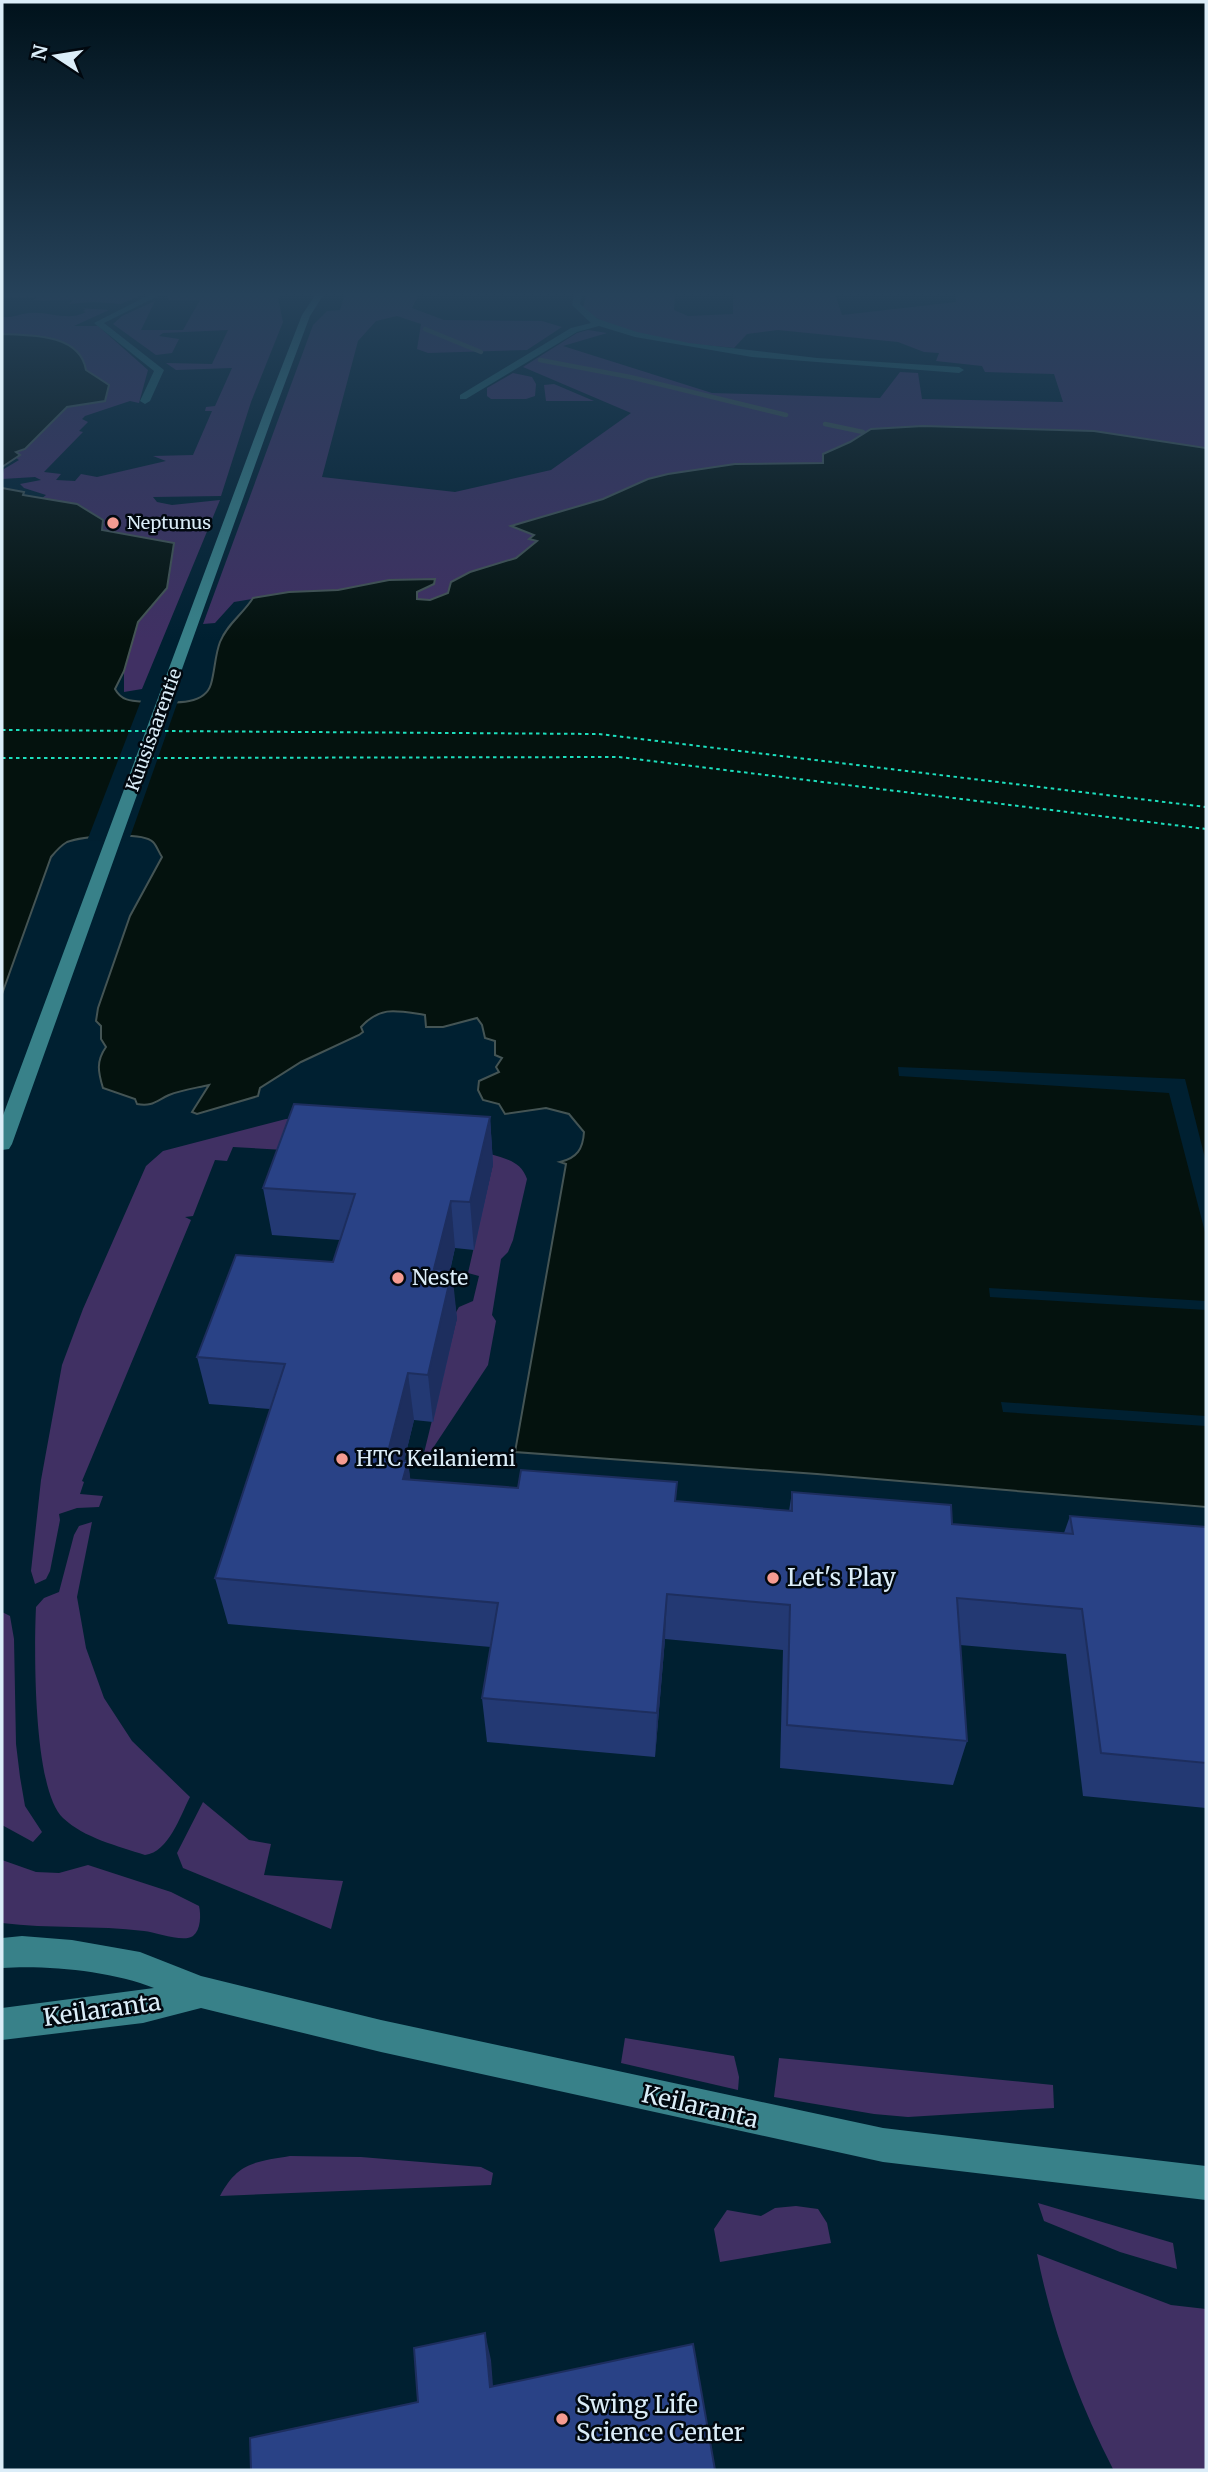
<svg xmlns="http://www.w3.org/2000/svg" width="1208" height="2472" font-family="Merriweather,serif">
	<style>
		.green { fill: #403063 }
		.water { fill: #04120e; stroke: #445454; stroke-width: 2 }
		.pier { fill: #002031 }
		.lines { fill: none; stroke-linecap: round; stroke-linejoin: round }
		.stream { stroke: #445454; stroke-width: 4.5 }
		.ferry { stroke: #1cdebc; stroke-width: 2; stroke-dasharray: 3.5 3.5; stroke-linecap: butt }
		.street { fill: #1f5f66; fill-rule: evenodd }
		.secondary { fill: #388189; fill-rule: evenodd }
		.wall { fill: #233973 }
		.shaded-wall { fill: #1d2e5e }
		.building { fill: #294286; stroke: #1d2e5e; stroke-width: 2 }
		.poi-dot { fill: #f59c92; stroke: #01080f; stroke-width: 2.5 }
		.labels { text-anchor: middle; stroke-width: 5; stroke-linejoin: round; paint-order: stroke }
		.far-poi-label { font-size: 18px; fill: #dbedf8; stroke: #01080f; text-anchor: start }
		.far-street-label { font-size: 18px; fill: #dbedf8; stroke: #01080f }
		.poi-label { font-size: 21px; fill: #dbedf8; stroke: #01080f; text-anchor: start }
		.near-poi-label { font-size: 24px; fill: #dbedf8; stroke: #01080f; text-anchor: start }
		.near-street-label { font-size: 24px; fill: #dbedf8; stroke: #01080f }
	</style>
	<rect width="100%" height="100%" fill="#002031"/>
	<g class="green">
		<path d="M 3,294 L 143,294 L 121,304 L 94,302 L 69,304 L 73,300 C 58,299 47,302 33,300 L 37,297 L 2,297 Z"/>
		<path d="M 170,294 L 281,294 L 278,298 L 283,322 L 251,402 L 221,496 L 153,497 L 157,502 L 172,505 L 220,500 L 142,689 L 124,692 L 124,671 L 138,622 L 167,588 L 157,551 L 2,507 L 31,498 L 41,499 L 46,495 L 24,488 L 20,484 L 41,480 L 35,477 L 2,479 L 4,469 L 19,460 L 16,458 L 16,453 L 25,449 L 37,437 L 2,362 L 2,317 C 13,318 19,314 29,313 C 49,311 68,322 86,312 L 83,311 L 86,309 L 80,308 L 109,310 L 74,326 L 98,326 L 148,370 L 139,403 L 130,401 L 85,416 L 82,419 L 88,422 L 79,431 L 83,432 L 44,472 L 61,474 L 56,480 L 75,481 L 81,474 L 97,477 L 166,461 L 153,456 L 193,455 L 212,411 L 205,411 L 206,407 L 215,406 L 232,368 L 176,370 L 166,363 L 212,364 L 228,330 L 163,333 L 159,336 L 179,339 L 172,353 L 156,355 L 113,324 L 122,316 L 155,301 L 141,330 L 183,330 L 200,300 L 169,300 L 167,295 Z"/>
		<path d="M 345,294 L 419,294 L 412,308 L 444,320 L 542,321 L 562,327 L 527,350 L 428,353 L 417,349 L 421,324 L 397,316 L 376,321 L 358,341 L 322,477 L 455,492 L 551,470 L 631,413 L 523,367 L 577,333 L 588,330 L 607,333 L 563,346 L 712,393 L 880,398 L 900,372 L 918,373 L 922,399 L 1063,402 L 1054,374 L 985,372 L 982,366 L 936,361 L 939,353 L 924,352 L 898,342 L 778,330 L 747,334 L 734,348 C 689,343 616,341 583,307 L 587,294 L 675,294 L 674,310 L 688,316 L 733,314 L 733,299 L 737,298 L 733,298 L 733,294 L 835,294 L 842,315 L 956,302 L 956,294 L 1206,294 L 1206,464 L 836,474 L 512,525 L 535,536 L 538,540 L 516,558 L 470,572 L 450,593 L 430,600 L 417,599 L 228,627 L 245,611 L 252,599 L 234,602 L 215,623 L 203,624 L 313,325 L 327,311 L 340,310 Z"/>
		<path d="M 513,373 L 532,377 L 536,384 L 535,396 L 526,399 L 491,399 L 487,396 L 487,388 Z"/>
		<path d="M 554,384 L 594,401 L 546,401 L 544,385 Z"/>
		<path d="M 303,1118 L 302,1151 L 233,1147 L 227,1161 L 215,1160 L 193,1216 L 185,1217 L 191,1220 L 82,1481 L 84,1482 L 80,1494 L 103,1496 L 99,1507 L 77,1508 L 59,1514 L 60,1520 L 50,1571 L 46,1579 L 35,1584 L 31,1571 L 41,1480 L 62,1365 L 83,1309 L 146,1166 L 163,1151 L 286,1119 Z"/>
		<path d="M 490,1154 C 506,1159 521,1161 527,1179 L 513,1240 L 508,1252 L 501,1259 L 492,1315 L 496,1321 L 488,1365 L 429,1454 L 424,1453 L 457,1318 L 455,1314 L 459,1307 L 473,1301 L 479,1276 L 468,1273 L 493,1164 Z"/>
		<path d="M 92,1522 L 77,1597 L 86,1648 L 104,1698 L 132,1741 L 190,1797 C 180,1816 169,1852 145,1855 C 118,1846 84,1838 63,1818 C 33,1790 34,1649 36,1607 L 44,1598 L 59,1592 L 74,1535 L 79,1526 Z"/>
		<path d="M 2,1612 L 10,1616 L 14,1639 L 16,1744 L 20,1777 L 25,1806 L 42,1832 L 33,1842 L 2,1825 Z"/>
		<path d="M 203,1802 L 249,1840 L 271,1844 L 264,1875 L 343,1881 L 331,1929 L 183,1868 L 177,1853 Z"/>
		<path d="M 2,1860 L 36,1872 L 59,1873 L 88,1865 L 171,1892 L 199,1906 C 201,1914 201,1930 193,1936 C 183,1943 156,1932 144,1931 C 97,1925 49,1929 2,1923 Z"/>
		<path d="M 625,2038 L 734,2056 L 739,2077 L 738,2090 L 621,2063 Z"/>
		<path d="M 779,2058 L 1053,2085 L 1054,2108 L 908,2117 L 874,2114 L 774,2097 Z"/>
		<path d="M 290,2156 L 361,2157 L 481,2167 L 493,2173 L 491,2185 L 220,2196 C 238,2162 255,2162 290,2156 Z"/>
		<path d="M 1038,2203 L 1173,2243 L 1177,2269 L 1120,2252 L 1044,2221 Z"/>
		<path d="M 796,2206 L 818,2209 L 827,2223 L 831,2243 L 720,2262 L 714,2229 L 727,2210 L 761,2216 L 775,2208 Z"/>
		<path d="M 1037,2254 L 1171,2305 L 1206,2309 L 1206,2470 L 1113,2469 C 1078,2401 1052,2329 1037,2254 Z"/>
	</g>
	<g class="water">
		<path d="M 2,334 C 32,335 80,334 86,370 L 109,385 L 105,401 L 67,407 L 25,449 L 16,452 L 20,455 L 2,467 Z"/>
		<path d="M 923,426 L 1094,431 L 1206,448 L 1206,1507 L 817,1474 L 515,1452 L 566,1164 L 560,1162 C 577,1158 583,1149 584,1132 L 569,1114 L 546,1108 L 505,1114 L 499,1104 L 483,1100 L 478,1090 L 479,1081 L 499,1072 L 496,1067 L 502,1058 L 495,1055 L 495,1041 L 485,1038 L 482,1025 L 477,1018 L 443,1027 L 426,1027 L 425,1015 C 398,1011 381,1005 361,1027 L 363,1032 L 359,1035 L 301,1062 L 260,1088 L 258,1096 L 197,1114 L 192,1112 L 209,1085 C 196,1088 181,1090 169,1095 C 156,1101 152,1107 137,1104 L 135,1099 L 103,1088 C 98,1072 96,1061 106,1047 L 101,1039 L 101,1026 L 96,1021 L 98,1008 L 130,916 L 162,857 C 159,853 157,846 153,842 C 142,831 81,836 67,842 C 60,846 56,851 51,857 L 2,994 L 2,488 L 24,492 L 23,495 L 77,504 L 103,520 L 102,530 L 174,543 L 167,588 L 138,622 L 124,671 L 115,689 C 122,702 133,701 147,702 C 166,702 204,708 211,684 C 215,670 215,655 220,642 C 227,624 243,614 253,598 L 289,592 L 338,590 L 389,580 L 435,579 L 434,584 L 417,592 L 417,599 L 430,600 L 448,593 L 451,582 L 470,572 L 516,558 L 537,541 L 529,539 L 534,535 L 511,526 L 603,499 L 648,479 L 668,474 L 735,464 L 823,463 L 823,454 L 850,442 L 871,429 Z"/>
	</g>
	<g class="pier">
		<path d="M 142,698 L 179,698 L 129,840 L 87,841 Z"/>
		<path d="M 898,1067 L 1185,1079 L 1206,1162 L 1206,1236 L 1169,1093 L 899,1076 Z"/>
		<path d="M 989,1288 L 1206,1301 L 1206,1310 L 990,1297 Z"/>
		<path d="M 1001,1402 L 1206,1416 L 1206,1426 L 1003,1412 Z"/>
	</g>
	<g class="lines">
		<g class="stream">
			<path d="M 425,329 L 481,352"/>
			<path d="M 540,360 L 630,377 L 786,415"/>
			<path d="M 825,424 L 863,432"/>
		</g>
		<g class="ferry">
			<path d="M 2,730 L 146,731"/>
			<path d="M 158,731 L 599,734 L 1206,807"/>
			<path d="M 2,758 L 137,758"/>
			<path d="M 150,758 L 619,757 L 1206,829"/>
		</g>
		<g class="street">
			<path d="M 151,294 L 162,294 L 104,323 L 164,370 L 150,401 L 145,404 L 140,401 L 154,371 L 94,323 Z"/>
			<path d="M 574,294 L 582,294 L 580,304 L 598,319 L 637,332 L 689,343 L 817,358 L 959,367 L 964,370 L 959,373 L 752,357 L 635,337 L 599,326 L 577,332 L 466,399 L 460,399 L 460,395 L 571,328 L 591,323 L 572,305 Z"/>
		</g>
		<g class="secondary">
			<path d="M 316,294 L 324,294 L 310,316 L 273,415 L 12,1144 L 9,1149 L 2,1150 L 2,1118 L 263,415 L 302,315 Z"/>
			<path d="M 22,1936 L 72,1940 L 140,1952 L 201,1976 L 381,2020 L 883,2128 L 1206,2166 L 1206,2200 L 883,2162 L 381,2052 L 201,2008 L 143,2023 L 2,2040 L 2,2008 L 154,1988 C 112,1971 47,1965 2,1968 L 2,1938 Z"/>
		</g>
	</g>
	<path class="wall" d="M 490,1117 L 493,1164 L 474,1250 L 455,1248 L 450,1271 L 457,1318 L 433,1422 L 414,1420 L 404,1461 L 408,1461 L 410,1480 L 789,1511 L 792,1492 L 952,1524 L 1064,1533 L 1070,1516 L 1206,1527 L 1206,1808 L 1083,1796 L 1066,1654 L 960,1645 L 967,1741 L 953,1785 L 780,1768 L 783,1650 L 665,1639 L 655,1757 L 487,1742 L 482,1698 L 491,1647 L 228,1624 L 215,1578 L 270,1409 L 209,1404 L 197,1357 L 333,1262 L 340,1240 L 272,1235 L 263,1188 Z"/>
	<g class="shaded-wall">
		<path d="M 490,1117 L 493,1164 L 474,1250 L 470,1202 Z"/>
		<path d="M 451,1201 L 455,1248 L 439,1317 L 434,1269 Z"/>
		<path d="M 452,1271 L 457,1318 L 433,1422 L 428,1375 Z"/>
		<path d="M 408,1373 L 414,1420 L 393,1506 L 386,1460 Z"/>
		<path d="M 408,1461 L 414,1508 L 403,1479 Z"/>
		<path d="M 667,1594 L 665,1639 L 655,1757 L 657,1713 Z"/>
		<path d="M 485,2333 L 491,2360 L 495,2412 L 490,2387 Z"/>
	</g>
	<g class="building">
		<path d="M 294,1104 L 490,1117 L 470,1202 L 451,1201 L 434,1269 L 452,1271 L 428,1375 L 408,1373 L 386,1460 L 408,1461 L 403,1479 L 518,1488 L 521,1470 L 677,1482 L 675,1501 L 792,1511 L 792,1492 L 951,1505 L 952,1524 L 1073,1534 L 1070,1516 L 1206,1527 L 1206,1763 L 1101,1753 L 1082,1609 L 957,1598 L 967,1741 L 787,1725 L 790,1605 L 667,1594 L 657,1713 L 482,1698 L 498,1603 L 215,1578 L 285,1364 L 197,1357 L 236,1255 L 333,1262 L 355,1194 L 263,1188 Z"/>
		<path d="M 485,2333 L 490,2387 L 693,2344 L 715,2470 L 251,2470 L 250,2438 L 418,2402 L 414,2348 Z"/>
	</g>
	<linearGradient id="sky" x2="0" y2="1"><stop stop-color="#00121b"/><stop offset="0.46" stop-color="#26425a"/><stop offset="1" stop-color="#26425a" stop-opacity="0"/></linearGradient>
	<rect width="1208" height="640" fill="url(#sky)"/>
	<g class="poi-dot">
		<circle cx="113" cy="523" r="7"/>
		<circle cx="398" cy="1278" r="7"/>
		<circle cx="342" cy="1459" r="7"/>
		<circle cx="773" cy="1578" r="7"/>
		<circle cx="562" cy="2419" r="7"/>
	</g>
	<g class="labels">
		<g class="far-poi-label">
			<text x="127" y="529">Neptunus</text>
		</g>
		<g class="far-street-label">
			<text transform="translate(154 730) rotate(-70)" y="6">Kuusisaarentie</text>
		</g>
		<g class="poi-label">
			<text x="412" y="1285">Neste</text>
			<text x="356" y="1466">HTC Keilaniemi</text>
		</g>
		<g class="near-poi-label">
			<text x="787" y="1586">Let's Play</text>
			<text x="576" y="2413">Swing Life<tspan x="576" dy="28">Science Center</tspan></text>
		</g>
		<g class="near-street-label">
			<text transform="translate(102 2010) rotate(-8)" y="8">Keilaranta</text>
			<text transform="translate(700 2107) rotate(13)" y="8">Keilaranta</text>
		</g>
	</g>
	<rect width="1208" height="2472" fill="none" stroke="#dbedf8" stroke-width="7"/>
	<g transform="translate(56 56) rotate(282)" stroke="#01080f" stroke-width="5" paint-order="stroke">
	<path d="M0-5L12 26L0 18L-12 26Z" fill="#dbedf8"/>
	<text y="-10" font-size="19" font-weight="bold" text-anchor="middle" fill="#dbedf8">N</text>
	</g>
</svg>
